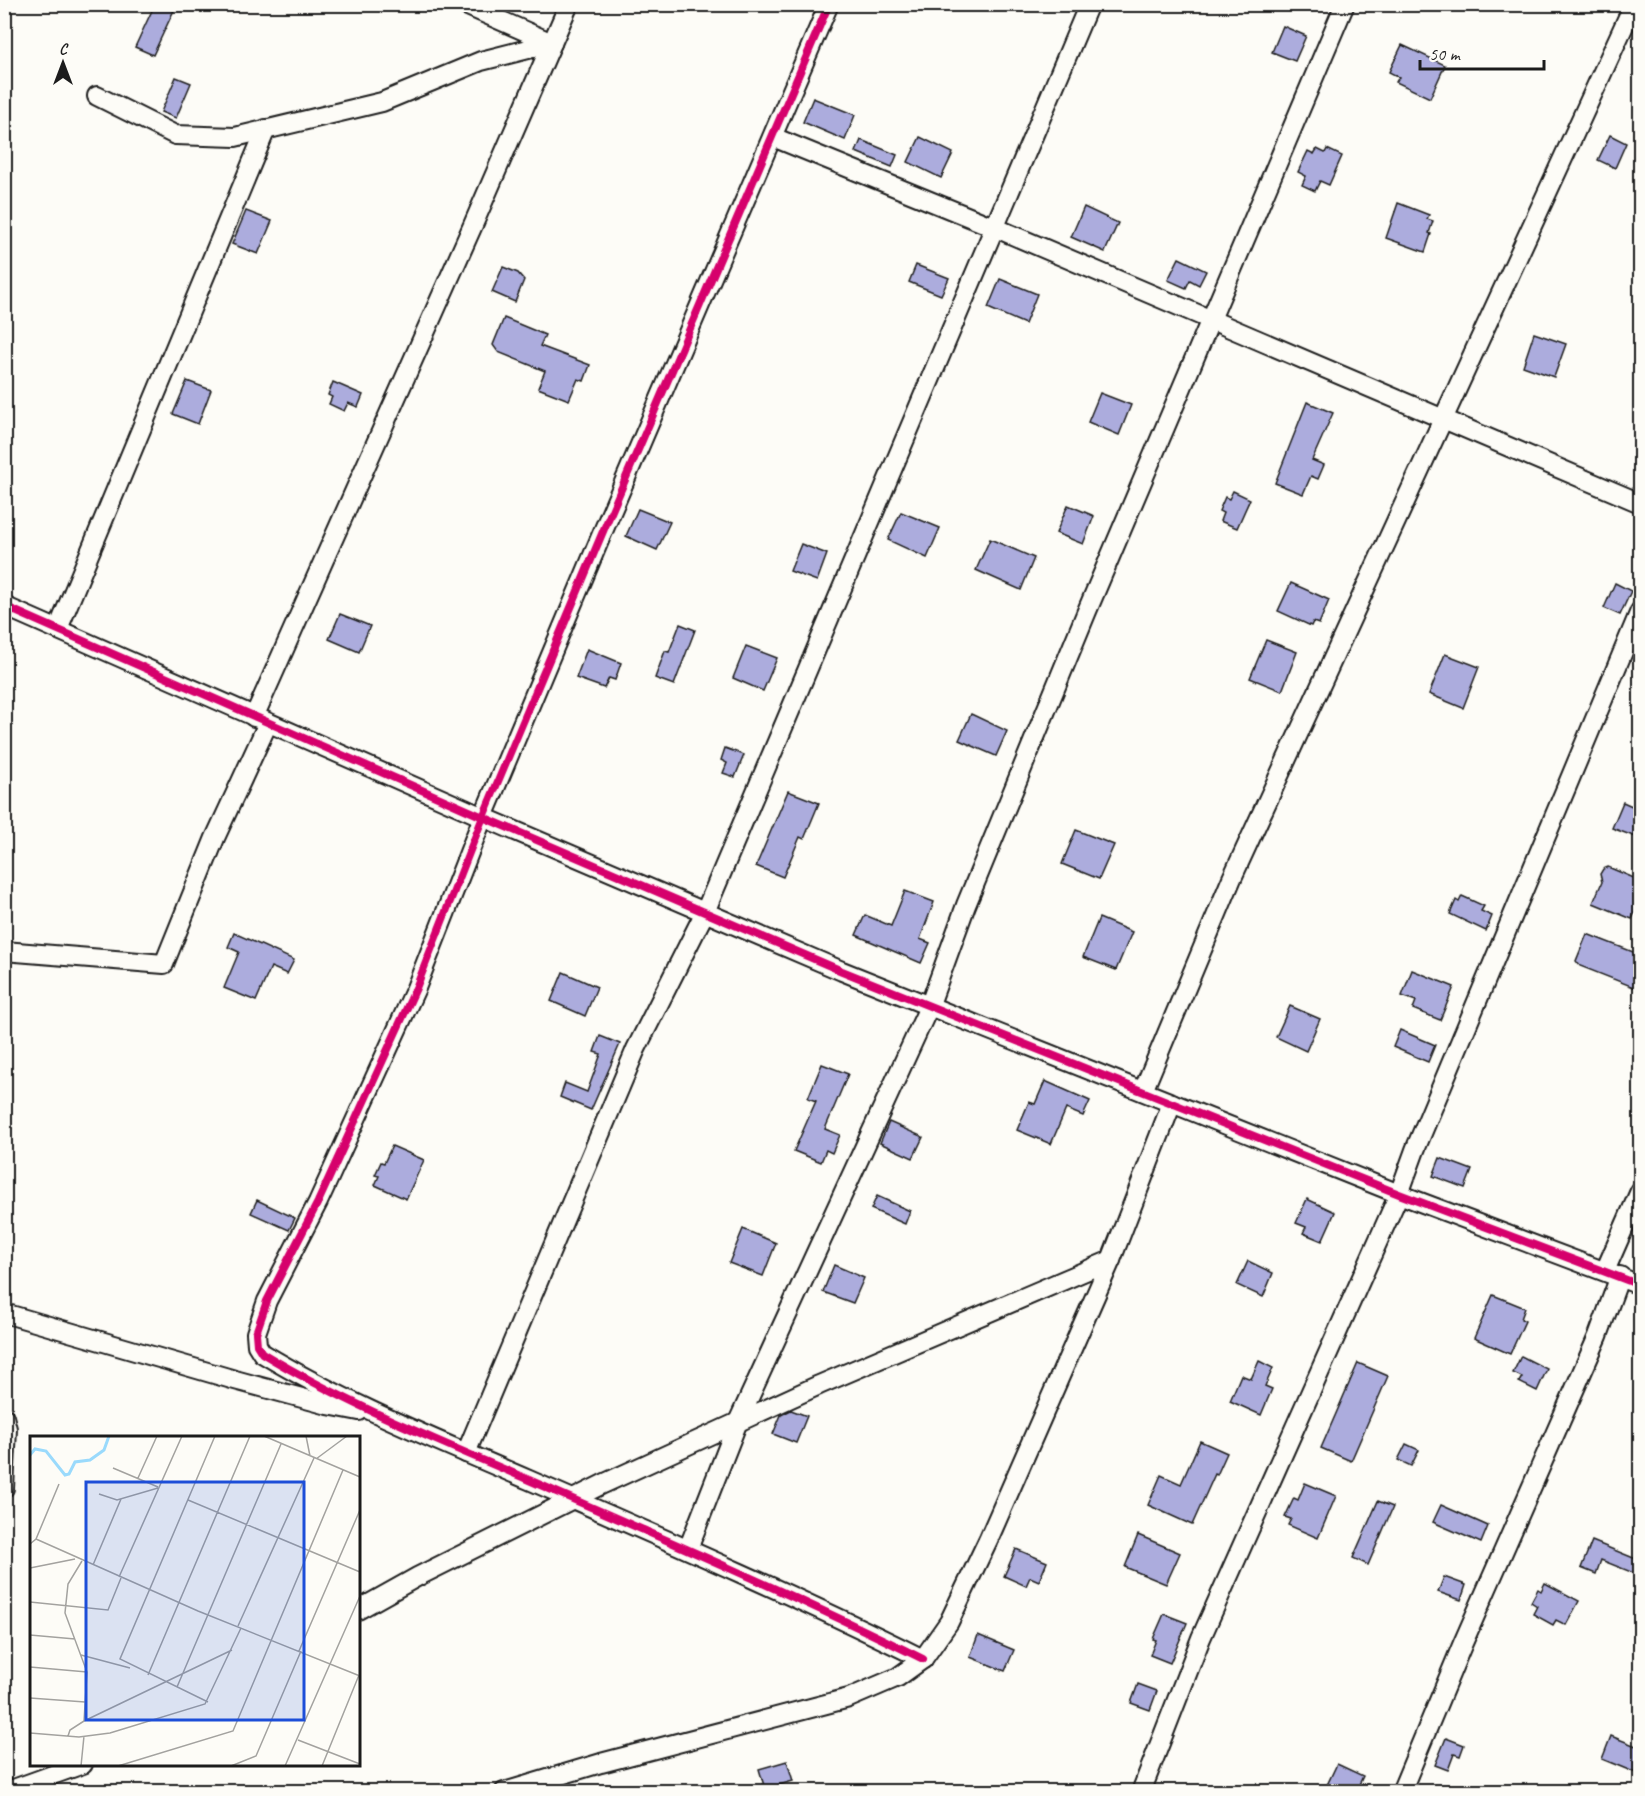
<svg xmlns="http://www.w3.org/2000/svg" width="1645" height="1796" font-family="Caveat,sans-serif">
	<style>
		.building { fill: #acacdd; stroke: #1c1c1c; stroke-width: 1.5 }
		.lines { fill: none; stroke-linecap: round; stroke-linejoin: round }
		.street-casing { stroke: #1c1c1c; stroke-width: 22 }
		.street { stroke: #fdfcf7; stroke-width: 18 }
		.cycleway-casing { stroke: #fdfcf7; stroke-width: 11 }
		.cycleway { stroke: #d6006c; stroke-width: 8 }
		.inset-river { fill: none; stroke: #9adafc; stroke-width: 3 }
		.inset-road { fill: none; stroke: #a3a29f; stroke-width: 1.5 }
		.view { fill: #1d4ed8; fill-opacity: 0.15; stroke: #1d4ed8; stroke-width: 3 }
		.inset-edge { fill: none; stroke: #1c1c1c; stroke-width: 3 }
	</style>
	<rect width="100%" height="100%" fill="#fdfcf7"/>
	<filter id="ink" filterUnits="userSpaceOnUse"><feTurbulence type="fractalNoise" baseFrequency=".0167" numOctaves="2"/><feDisplacementMap in="SourceGraphic" scale="12" xChannelSelector="R" yChannelSelector="G"/><feConvolveMatrix kernelMatrix="1 2 1 2 8 2 1 2 1" color-interpolation-filters="sRGB"/></filter>
	<g filter="url(#ink)">
		<g class="building">
			<path d="M 155,4 L 163,4 L 174,10 L 153,55 L 135,47 Z"/>
			<path d="M 1283,26 L 1306,36 L 1295,61 L 1272,52 Z"/>
			<path d="M 1402,45 L 1445,65 L 1430,98 L 1396,82 L 1399,77 L 1389,72 Z"/>
			<path d="M 176,77 L 191,83 L 176,118 L 161,112 Z"/>
			<path d="M 813,98 L 855,115 L 845,140 L 803,122 Z"/>
			<path d="M 1610,135 L 1626,143 L 1615,168 L 1598,160 Z"/>
			<path d="M 920,137 L 953,153 L 941,178 L 908,162 Z"/>
			<path d="M 861,140 L 897,155 L 892,167 L 856,152 Z"/>
			<path d="M 1317,149 L 1325,153 L 1327,149 L 1342,156 L 1329,185 L 1320,181 L 1315,191 L 1302,185 L 1306,176 L 1298,172 L 1308,151 L 1314,154 Z"/>
			<path d="M 1398,203 L 1429,215 L 1427,219 L 1433,221 L 1429,233 L 1431,234 L 1425,252 L 1386,238 Z"/>
			<path d="M 1084,207 L 1118,223 L 1105,252 L 1071,237 Z"/>
			<path d="M 246,211 L 272,221 L 258,254 L 232,244 Z"/>
			<path d="M 1179,258 L 1206,271 L 1199,285 L 1190,280 L 1186,288 L 1168,280 Z"/>
			<path d="M 916,265 L 949,278 L 941,295 L 909,282 Z"/>
			<path d="M 503,267 L 518,273 L 524,280 L 515,302 L 492,292 Z"/>
			<path d="M 1000,279 L 1037,294 L 1025,324 L 988,308 Z"/>
			<path d="M 504,318 L 545,335 L 540,346 L 590,365 L 584,381 L 578,379 L 569,400 L 538,388 L 545,371 L 498,352 L 493,345 Z"/>
			<path d="M 1534,333 L 1566,344 L 1554,377 L 1523,366 Z"/>
			<path d="M 187,381 L 211,390 L 198,424 L 173,414 Z"/>
			<path d="M 333,382 L 363,395 L 358,407 L 348,403 L 344,411 L 329,404 L 332,397 L 328,395 Z"/>
			<path d="M 1100,393 L 1131,405 L 1119,435 L 1088,422 Z"/>
			<path d="M 1307,402 L 1333,413 L 1312,460 L 1324,465 L 1318,479 L 1311,476 L 1303,494 L 1275,483 Z"/>
			<path d="M 1233,491 L 1250,499 L 1237,528 L 1220,521 L 1223,513 L 1219,511 L 1225,497 L 1229,499 Z"/>
			<path d="M 1068,505 L 1094,516 L 1083,544 L 1056,533 Z"/>
			<path d="M 638,509 L 670,522 L 657,550 L 626,536 Z"/>
			<path d="M 901,512 L 940,528 L 927,558 L 888,540 Z"/>
			<path d="M 990,539 L 1034,558 L 1021,590 L 976,570 Z"/>
			<path d="M 801,544 L 827,554 L 817,581 L 790,571 Z"/>
			<path d="M 1291,583 L 1329,600 L 1319,624 L 1313,622 L 1311,626 L 1278,611 Z"/>
			<path d="M 1615,583 L 1631,591 L 1620,615 L 1604,608 Z"/>
			<path d="M 340,614 L 370,626 L 359,652 L 329,639 Z"/>
			<path d="M 680,624 L 695,630 L 674,685 L 655,678 L 665,651 L 669,652 Z"/>
			<path d="M 1266,640 L 1297,652 L 1282,691 L 1250,678 Z"/>
			<path d="M 746,646 L 777,658 L 763,691 L 733,678 Z"/>
			<path d="M 587,649 L 621,663 L 615,680 L 609,678 L 604,688 L 576,678 Z"/>
			<path d="M 1445,654 L 1479,667 L 1463,708 L 1429,694 Z"/>
			<path d="M 971,714 L 1007,731 L 996,756 L 959,740 Z"/>
			<path d="M 725,748 L 744,755 L 735,777 L 723,773 L 727,763 L 721,760 Z"/>
			<path d="M 788,791 L 819,803 L 804,839 L 800,837 L 783,877 L 756,866 Z"/>
			<path d="M 1623,802 L 1641,810 L 1641,839 L 1612,828 Z"/>
			<path d="M 1076,830 L 1114,845 L 1099,879 L 1062,864 Z"/>
			<path d="M 1608,867 L 1641,881 L 1641,899 L 1632,919 L 1593,903 L 1602,882 L 1600,874 L 1603,869 Z"/>
			<path d="M 905,891 L 934,902 L 920,939 L 930,943 L 921,963 L 856,935 L 865,915 L 891,926 Z"/>
			<path d="M 1462,896 L 1484,906 L 1481,911 L 1492,916 L 1486,931 L 1450,914 L 1456,900 L 1459,902 Z"/>
			<path d="M 1099,918 L 1132,932 L 1116,970 L 1083,957 Z"/>
			<path d="M 234,933 L 294,960 L 287,974 L 271,967 L 256,1001 L 224,988 L 239,952 L 228,947 Z"/>
			<path d="M 1587,934 L 1641,955 L 1641,990 L 1580,966 L 1576,961 Z"/>
			<path d="M 1412,970 L 1454,987 L 1440,1020 L 1413,1009 L 1416,1001 L 1402,996 Z"/>
			<path d="M 563,972 L 597,987 L 585,1016 L 551,1001 Z"/>
			<path d="M 1290,1006 L 1320,1019 L 1306,1051 L 1276,1037 Z"/>
			<path d="M 1400,1030 L 1435,1045 L 1428,1062 L 1393,1047 Z"/>
			<path d="M 600,1036 L 620,1044 L 591,1110 L 560,1097 L 565,1083 L 587,1092 L 601,1054 L 594,1052 Z"/>
			<path d="M 822,1064 L 848,1074 L 825,1129 L 840,1135 L 832,1153 L 826,1150 L 821,1162 L 794,1151 L 816,1101 L 808,1098 Z"/>
			<path d="M 1045,1081 L 1090,1101 L 1083,1116 L 1066,1109 L 1051,1144 L 1017,1130 L 1029,1102 L 1035,1104 Z"/>
			<path d="M 889,1122 L 923,1137 L 913,1158 L 880,1143 Z"/>
			<path d="M 392,1146 L 424,1160 L 406,1199 L 375,1185 L 379,1176 L 375,1175 L 381,1162 L 384,1163 Z"/>
			<path d="M 1440,1158 L 1472,1170 L 1465,1188 L 1433,1176 Z"/>
			<path d="M 877,1196 L 910,1211 L 905,1224 L 871,1209 Z"/>
			<path d="M 1307,1199 L 1335,1212 L 1322,1241 L 1303,1233 L 1306,1227 L 1296,1223 Z"/>
			<path d="M 257,1200 L 295,1218 L 289,1230 L 251,1213 Z"/>
			<path d="M 743,1229 L 776,1243 L 763,1276 L 729,1263 Z"/>
			<path d="M 1248,1261 L 1273,1273 L 1263,1297 L 1237,1285 Z"/>
			<path d="M 834,1265 L 864,1278 L 853,1303 L 823,1292 Z"/>
			<path d="M 1493,1295 L 1525,1308 L 1521,1319 L 1525,1321 L 1510,1354 L 1474,1338 Z"/>
			<path d="M 1521,1356 L 1547,1369 L 1537,1391 L 1519,1382 L 1522,1377 L 1513,1373 Z"/>
			<path d="M 1259,1361 L 1273,1368 L 1265,1386 L 1272,1389 L 1261,1415 L 1230,1401 L 1241,1375 L 1251,1379 Z"/>
			<path d="M 1358,1363 L 1388,1376 L 1351,1461 L 1321,1448 Z"/>
			<path d="M 791,1410 L 807,1416 L 796,1443 L 773,1434 L 781,1415 Z"/>
			<path d="M 1200,1441 L 1227,1453 L 1217,1475 L 1215,1474 L 1192,1525 L 1148,1505 L 1161,1475 L 1181,1484 Z"/>
			<path d="M 1406,1444 L 1419,1450 L 1411,1466 L 1398,1460 Z"/>
			<path d="M 1305,1483 L 1336,1496 L 1318,1538 L 1288,1525 L 1291,1519 L 1285,1517 L 1294,1498 L 1298,1500 Z"/>
			<path d="M 1378,1501 L 1393,1507 L 1368,1565 L 1353,1558 Z"/>
			<path d="M 1441,1505 L 1488,1526 L 1481,1543 L 1433,1522 Z"/>
			<path d="M 1138,1535 L 1180,1553 L 1166,1584 L 1125,1567 Z"/>
			<path d="M 1592,1541 L 1641,1561 L 1641,1576 L 1601,1560 L 1596,1574 L 1581,1568 Z"/>
			<path d="M 1016,1549 L 1047,1562 L 1039,1581 L 1030,1577 L 1026,1586 L 1004,1576 Z"/>
			<path d="M 1444,1577 L 1466,1585 L 1461,1600 L 1438,1592 Z"/>
			<path d="M 1545,1583 L 1579,1601 L 1566,1625 L 1556,1620 L 1553,1625 L 1533,1614 L 1537,1606 L 1531,1602 L 1538,1589 L 1541,1591 Z"/>
			<path d="M 1164,1614 L 1187,1623 L 1170,1663 L 1150,1655 L 1156,1640 L 1153,1639 Z"/>
			<path d="M 978,1635 L 1014,1650 L 1005,1671 L 970,1657 Z"/>
			<path d="M 1138,1684 L 1157,1691 L 1150,1710 L 1131,1703 Z"/>
			<path d="M 1611,1736 L 1641,1748 L 1641,1763 L 1636,1773 L 1602,1759 Z"/>
			<path d="M 1446,1738 L 1464,1745 L 1460,1756 L 1454,1754 L 1448,1770 L 1435,1765 Z"/>
			<path d="M 787,1761 L 793,1781 L 765,1789 L 759,1769 Z"/>
			<path d="M 1337,1764 L 1363,1776 L 1356,1791 L 1340,1791 L 1327,1785 Z"/>
		</g>
		<g class="lines">
			<defs>
				<g id="street">
					<path d="M 463,4 L 552,43"/>
					<path d="M 829,4 L 604,529 L 483,817 L 416,988 L 318,1202 L 267,1301 L 256,1333 L 257,1345 L 262,1353 C 346,1404 439,1441 529,1480 C 662,1538 794,1595 923,1659"/>
					<path d="M 97,96 L 175,135 L 235,137 L 382,102 L 481,61 L 552,43"/>
					<path d="M 773,137 L 996,228 L 1640,503"/>
					<path d="M 4,606 L 483,817 L 842,971 L 1399,1194 L 1640,1285"/>
					<path d="M 58,629 L 266,129"/>
					<path d="M 254,717 L 473,225 L 569,4"/>
					<path d="M 4,951 L 164,964 L 215,838 L 268,723"/>
					<path d="M 1143,1091 L 1232,878 L 1634,4"/>
					<path d="M 1605,1271 L 1640,1191"/>
					<path d="M 4,1313 L 235,1380 L 328,1405 L 359,1411"/>
					<path d="M 4,1417 L 7,1429 L 4,1488"/>
					<path d="M 466,1453 L 636,1049 L 705,912 L 1089,4"/>
					<path d="M 688,1549 L 737,1424 L 929,1007 L 966,905 L 1087,611 L 1345,4"/>
					<path d="M 358,1610 L 417,1577 L 603,1484 L 819,1385 L 1111,1260"/>
					<path d="M 5,1792 L 83,1764"/>
					<path d="M 504,1792 L 601,1763 L 849,1698 L 898,1677 L 923,1659 L 949,1622 L 989,1538 L 1111,1260 L 1172,1103"/>
					<path d="M 1141,1792 L 1201,1638 L 1399,1194 L 1415,1150 L 1640,611"/>
					<path d="M 1401,1792 L 1463,1643 L 1598,1336 L 1620,1276"/>
				</g>
			</defs>
			<use href="#street" class="street-casing"/>
			<use href="#street" class="street"/>
			<defs>
				<g id="cycleway">
					<path d="M 829,4 L 604,529 L 483,817 L 416,988 L 318,1202 L 267,1301 L 256,1333 L 257,1345 L 262,1353 C 346,1404 439,1441 529,1480 C 662,1538 794,1595 923,1659"/>
					<path d="M 4,606 L 483,817 L 842,971 L 1399,1194 L 1640,1285"/>
				</g>
			</defs>
			<use href="#cycleway" class="cycleway-casing"/>
			<use href="#cycleway" class="cycleway"/>
		</g>
	</g>
	<g transform="translate(30 1436)">
		<rect width="330" height="330" fill="#fdfcf7"/>
		<path class="inset-river" d="M 0,19 L 5,13 L 16,15 L 35,39 L 39,38 L 45,26 L 60,24 L 74,14 L 79,0"/>
		<path class="inset-road" d="M 234,0 L 330,41M 276,0 L 280,20M 286,23 L 317,0M 83,32 L 128,51M 108,42 L 127,0M 69,58 L 87,64 L 128,52M 158,64 L 330,136M 6,103 L 168,175 L 330,240M 0,108 L 6,103 L 29,48M 52,125 L 38,148 L 35,177 L 57,236 L 54,285M 63,129 L 91,63M 0,132 L 45,123M 89,141 L 152,0M 0,166 L 78,174 L 91,142M 208,190 L 284,22M 0,199 L 45,203M 269,215 L 330,74M 51,219 L 100,232M 0,231 L 57,236M 118,239 L 220,0M 147,251 L 251,8M 0,262 L 55,266M 178,266 L 90,223 L 185,0M 0,297 L 49,301 L 80,297 L 175,268 L 211,192M 38,300 L 40,294 L 54,285 L 202,214M 268,304 L 330,328M 51,330 L 54,300M 88,330 L 203,295 L 313,34M 201,330 L 226,320 L 271,215M 255,330 L 330,160M 292,330 L 329,239"/>
		<path class="view" d="M 56,46 L 274,46 L 274,284 L 56,284 Z"/>
		<rect width="330" height="330" class="inset-edge"/>
	</g>
	<rect width="1645" height="1796" fill="none" stroke="#fdfcf7" stroke-width="24"/>
	<rect x="12" y="12" width="1621" height="1772" fill="none" stroke="#1c1c1c" stroke-width="2" filter="url(#ink)"/>
	<g transform="translate(63 63)" stroke="#fdfcf7" stroke-width="4.5" paint-order="stroke">
	<path d="M0-4.5L10 22L0 15L-10 22Z" fill="#1c1c1c"/>
	<text y="-9" font-size="16" font-weight="bold" text-anchor="middle" fill="#1c1c1c">С</text>
	</g>
	<path d="M1420 60v9h124v-9" fill="none" stroke="#1c1c1c" stroke-width="3"/>
	<text x="1429" y="60" font-size="18" fill="#1c1c1c" stroke="#fdfcf7" stroke-width="4.5" paint-order="stroke">50 m</text>
</svg>
